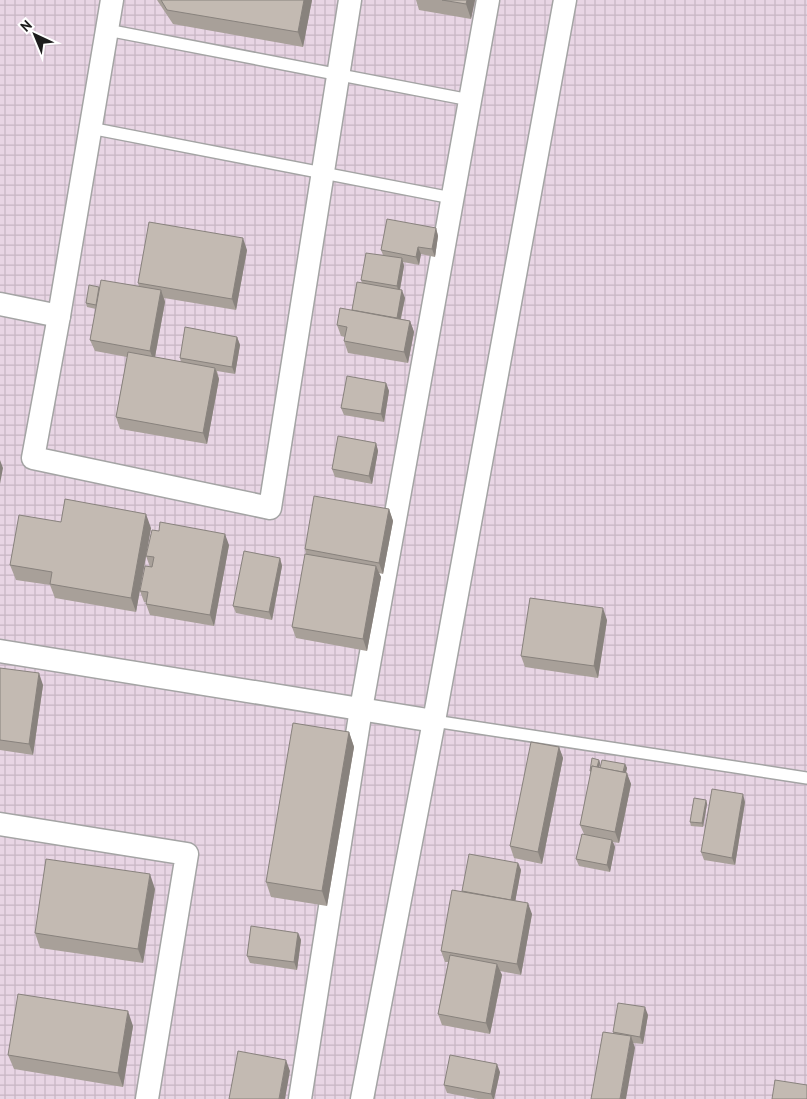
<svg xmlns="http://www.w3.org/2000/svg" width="807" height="1099" font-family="'PT Sans',sans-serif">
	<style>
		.industrial { fill: url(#industrial-grid) }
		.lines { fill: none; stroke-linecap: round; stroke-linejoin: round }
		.service-casing { stroke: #a4a4a4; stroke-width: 14 }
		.minor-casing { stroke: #a4a4a4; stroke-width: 25 }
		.service { stroke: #fff; stroke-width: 11 }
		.minor { stroke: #fff; stroke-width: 22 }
		.wall { fill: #a8a099 }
		.shaded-wall { fill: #88827d }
		.building { fill: #c3bab2; stroke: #88827d }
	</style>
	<defs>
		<pattern id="industrial-grid" width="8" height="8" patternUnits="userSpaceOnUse" patternTransform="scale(1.25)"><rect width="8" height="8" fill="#e8d5e4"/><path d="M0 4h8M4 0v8" fill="none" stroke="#c7b6c3"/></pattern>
	</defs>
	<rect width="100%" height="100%" fill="#efebe3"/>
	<rect class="industrial" x="0" y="0" width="807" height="1099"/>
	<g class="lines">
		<defs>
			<g id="service">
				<path d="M 107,30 L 470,100"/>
				<path d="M 90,128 L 452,198"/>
				<path d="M 434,721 L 807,778"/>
			</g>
			<g id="minor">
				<path d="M 112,0 L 59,316 L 33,458 L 270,508 L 350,0"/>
				<path d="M 0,304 L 59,316"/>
				<path d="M 0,651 L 434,721"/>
				<path d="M 0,824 L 187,854 L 147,1099"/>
				<path d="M 300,1099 L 361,709 L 488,0"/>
				<path d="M 362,1099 L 434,721 L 565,0"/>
			</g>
		</defs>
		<use href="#service" class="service-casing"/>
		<use href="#minor" class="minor-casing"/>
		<use href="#service" class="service"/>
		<use href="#minor" class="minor"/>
	</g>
	<g class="wall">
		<path d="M 157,0 L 312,0 L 303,47 L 173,24 Z"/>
		<path d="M 416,0 L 475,0 L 471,19 L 419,10 Z"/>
		<path d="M 436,228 L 438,236 L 435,257 L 421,254 L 419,265 L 403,262 L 404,266 L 400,290 L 405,298 L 401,319 L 410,321 L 414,332 L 408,363 L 348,353 L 344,341 L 345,337 L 341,336 L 337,325 L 352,310 L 362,283 L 361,280 L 383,255 L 381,250 Z"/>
		<path d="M 247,250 L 236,310 L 164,298 L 165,302 L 155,357 L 181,362 L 180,358 L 237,337 L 240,345 L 235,374 L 217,371 L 219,379 L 207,444 L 120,429 L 116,417 L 127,357 L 95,351 L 90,340 L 96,309 L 87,307 L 86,303 L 99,287 L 100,288 L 139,286 L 138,283 Z"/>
		<path d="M 386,383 L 389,391 L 384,422 L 344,415 L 341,408 Z"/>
		<path d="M 376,443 L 378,451 L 372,484 L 335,477 L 332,469 Z"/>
		<path d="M 389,509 L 393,521 L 383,574 L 379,573 L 381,577 L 367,651 L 296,638 L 292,627 L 306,554 L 305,549 Z"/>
		<path d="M 61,522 L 151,528 L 136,612 L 55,598 L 50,585 L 16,580 L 10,565 Z"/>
		<path d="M 229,545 L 214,626 L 150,615 L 146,604 L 146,602 L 144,602 L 140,591 L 150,567 L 146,556 Z"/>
		<path d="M 280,558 L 282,566 L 272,620 L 236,613 L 233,606 Z"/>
		<path d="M 607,620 L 598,678 L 525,667 L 521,656 Z"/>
		<path d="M 0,668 L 43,685 L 33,755 L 0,750 Z"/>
		<path d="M 349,732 L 354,747 L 327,906 L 271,897 L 266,882 Z"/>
		<path d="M 559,747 L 563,758 L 542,864 L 514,858 L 510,846 Z"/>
		<path d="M 599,760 L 600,763 L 599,768 L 625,764 L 627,768 L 626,773 L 631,784 L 619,843 L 613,842 L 615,847 L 610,872 L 579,866 L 576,859 L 584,834 L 580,825 L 591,773 L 590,771 Z"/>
		<path d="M 706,800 L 707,804 L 703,827 L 691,826 L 690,822 Z"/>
		<path d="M 745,802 L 735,865 L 704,860 L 701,852 Z"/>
		<path d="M 518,863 L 521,870 L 515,901 L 532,914 L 521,975 L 500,971 L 502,975 L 490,1034 L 442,1025 L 438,1014 L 448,962 L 445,962 L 441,951 L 462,891 Z"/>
		<path d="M 155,889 L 143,963 L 40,948 L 35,933 Z"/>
		<path d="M 298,933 L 301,940 L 297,970 L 250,963 L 247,956 Z"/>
		<path d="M 648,1015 L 643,1044 L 633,1043 L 635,1048 L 614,1034 L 613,1032 Z"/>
		<path d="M 133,1026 L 123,1087 L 14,1069 L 8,1055 Z"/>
		<path d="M 500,1072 L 494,1099 L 478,1099 L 447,1093 L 444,1085 Z"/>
	</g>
	<g class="shaded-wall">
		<path d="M 304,0 L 312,0 L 303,47 L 298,32 Z"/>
		<path d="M 467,0 L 475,0 L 471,19 L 466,4 Z"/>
		<path d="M 436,228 L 438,236 L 435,257 L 432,249 Z"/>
		<path d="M 243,238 L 247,250 L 236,310 L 232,299 Z"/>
		<path d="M 418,247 L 421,254 L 419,265 L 416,257 Z"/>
		<path d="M 402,258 L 404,266 L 399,294 L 397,286 Z"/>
		<path d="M 161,290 L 165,302 L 154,362 L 150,351 Z"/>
		<path d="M 402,290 L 405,298 L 399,326 L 396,319 Z"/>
		<path d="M 410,321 L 414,332 L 408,363 L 404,352 Z"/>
		<path d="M 237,337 L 240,345 L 235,374 L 232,367 Z"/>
		<path d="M 215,368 L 219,379 L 207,444 L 203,433 Z"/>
		<path d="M 386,383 L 389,391 L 384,422 L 381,414 Z"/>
		<path d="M 376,443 L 378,451 L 372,484 L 369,476 Z"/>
		<path d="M 0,460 L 3,468 L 0,484 Z"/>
		<path d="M 389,509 L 393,521 L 383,574 L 379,563 Z"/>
		<path d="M 146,514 L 151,528 L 136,612 L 131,598 Z"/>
		<path d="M 225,534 L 229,545 L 214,626 L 210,615 Z"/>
		<path d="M 280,558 L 282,566 L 272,620 L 269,612 Z"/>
		<path d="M 376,566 L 381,577 L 367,651 L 363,639 Z"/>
		<path d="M 603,608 L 607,620 L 598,678 L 594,666 Z"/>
		<path d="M 39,673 L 43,685 L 33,755 L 29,744 Z"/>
		<path d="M 349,732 L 354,747 L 327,906 L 322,891 Z"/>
		<path d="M 559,747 L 563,758 L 542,864 L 538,852 Z"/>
		<path d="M 599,760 L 600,763 L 598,776 L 596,772 Z"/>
		<path d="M 625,764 L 627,768 L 624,780 L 623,777 Z"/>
		<path d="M 627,773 L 631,784 L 619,843 L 615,832 Z"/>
		<path d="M 743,794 L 745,802 L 735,865 L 732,858 Z"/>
		<path d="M 706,800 L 707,804 L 703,827 L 702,823 Z"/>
		<path d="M 612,840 L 615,847 L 610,872 L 607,865 Z"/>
		<path d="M 518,863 L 521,870 L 514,908 L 511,901 Z"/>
		<path d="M 150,874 L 155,889 L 143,963 L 138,949 Z"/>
		<path d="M 528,903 L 532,914 L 521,975 L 517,964 Z"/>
		<path d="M 298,933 L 301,940 L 297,970 L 294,962 Z"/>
		<path d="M 497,964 L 502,975 L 490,1034 L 486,1023 Z"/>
		<path d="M 645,1007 L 648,1015 L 643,1044 L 640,1037 Z"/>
		<path d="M 128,1011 L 133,1026 L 123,1087 L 118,1073 Z"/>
		<path d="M 631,1036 L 635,1048 L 626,1099 L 620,1099 Z"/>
		<path d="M 286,1060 L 290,1071 L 285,1099 L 279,1099 Z"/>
		<path d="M 497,1064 L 500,1072 L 494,1099 L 493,1099 L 491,1094 Z"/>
	</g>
	<g class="building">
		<path d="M 161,0 L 304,0 L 298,32 L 167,10 Z"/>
		<path d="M 442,0 L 467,0 L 466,4 Z"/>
		<path d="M 387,219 L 436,228 L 432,249 L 418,247 L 416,257 L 381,250 Z"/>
		<path d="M 149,222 L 243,238 L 232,299 L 138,283 Z"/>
		<path d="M 366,253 L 402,258 L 397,286 L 361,280 Z"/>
		<path d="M 101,280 L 161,290 L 150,351 L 90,340 Z"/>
		<path d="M 357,282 L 402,290 L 397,318 L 352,310 Z"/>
		<path d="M 89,285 L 99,287 L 96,305 L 86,303 Z"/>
		<path d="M 340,308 L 410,321 L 404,352 L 344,341 L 347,327 L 337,325 Z"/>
		<path d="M 185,327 L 237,337 L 232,367 L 180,358 Z"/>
		<path d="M 128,352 L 215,368 L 203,433 L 116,417 Z"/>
		<path d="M 347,376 L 386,383 L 381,414 L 341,408 Z"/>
		<path d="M 338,436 L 376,443 L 369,476 L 332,469 Z"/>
		<path d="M 314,496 L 389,509 L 379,563 L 305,549 Z"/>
		<path d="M 65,499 L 146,514 L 131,598 L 50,584 L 52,572 L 10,565 L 19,515 L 61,522 Z"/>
		<path d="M 160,522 L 225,534 L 210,615 L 146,604 L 148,592 L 140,591 L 145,566 L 152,567 L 154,557 L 146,556 L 152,530 L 159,531 Z"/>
		<path d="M 244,551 L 280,558 L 269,612 L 233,606 Z"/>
		<path d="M 305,554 L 376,566 L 363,639 L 292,627 Z"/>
		<path d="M 530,598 L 603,608 L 594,666 L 521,656 Z"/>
		<path d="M 0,668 L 39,673 L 29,744 L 0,740 Z"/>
		<path d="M 293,723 L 349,732 L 322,891 L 266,882 Z"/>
		<path d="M 531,742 L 559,747 L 538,852 L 510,846 Z"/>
		<path d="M 592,758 L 599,760 L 597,767 L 592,766 L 591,771 L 590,771 Z"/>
		<path d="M 602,760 L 625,764 L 623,772 L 600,768 Z"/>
		<path d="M 592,766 L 627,773 L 615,832 L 580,825 Z"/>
		<path d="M 712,789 L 743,794 L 732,858 L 701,852 Z"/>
		<path d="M 694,798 L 706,800 L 702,823 L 690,822 Z"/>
		<path d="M 582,834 L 612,840 L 607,865 L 576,859 Z"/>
		<path d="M 469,854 L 518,863 L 511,900 L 462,891 Z"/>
		<path d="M 46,859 L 150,874 L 138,949 L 35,933 Z"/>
		<path d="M 452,890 L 528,903 L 517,964 L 441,951 Z"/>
		<path d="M 251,926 L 298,933 L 294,962 L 247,956 Z"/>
		<path d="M 450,955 L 497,964 L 486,1023 L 438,1014 Z"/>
		<path d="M 18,994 L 128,1011 L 118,1073 L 8,1055 Z"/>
		<path d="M 618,1003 L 645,1007 L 640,1037 L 613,1032 Z"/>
		<path d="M 603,1032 L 631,1036 L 620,1099 L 591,1099 Z"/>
		<path d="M 238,1051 L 286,1060 L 279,1099 L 229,1099 Z"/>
		<path d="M 450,1055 L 497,1064 L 491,1094 L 444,1085 Z"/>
		<path d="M 775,1080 L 807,1085 L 807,1099 L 772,1099 Z"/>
	</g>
	<g transform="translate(35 35) rotate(316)" stroke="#ffffff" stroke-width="4" paint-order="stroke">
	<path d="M0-4L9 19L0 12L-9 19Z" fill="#1d1d1d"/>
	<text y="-8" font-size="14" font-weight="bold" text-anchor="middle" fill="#1d1d1d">N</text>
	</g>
</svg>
